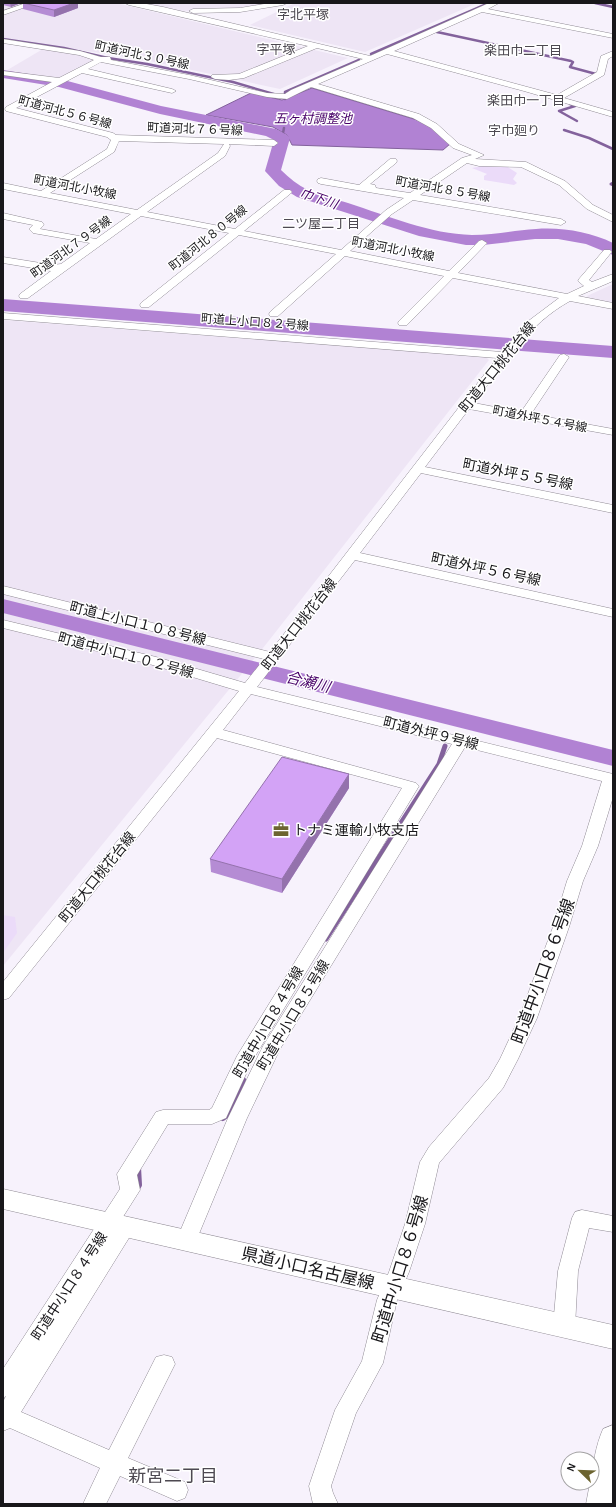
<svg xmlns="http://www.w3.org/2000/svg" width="616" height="1507" font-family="'Alegreya Sans','Noto Sans JP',sans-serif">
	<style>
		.built { fill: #eee5f5 }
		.green { fill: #ebdbf9 }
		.water { fill: #b182d3; stroke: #83629c }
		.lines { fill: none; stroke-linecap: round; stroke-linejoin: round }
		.stream-far3 { stroke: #83629c; stroke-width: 2.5 }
		.stream-far2 { stroke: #83629c; stroke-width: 3 }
		.stream-far1 { stroke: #83629c; stroke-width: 5 }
		.stream { stroke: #83629c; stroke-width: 6 }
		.river { fill: #b182d3; fill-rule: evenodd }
		.minor-casing { stroke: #908b94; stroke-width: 1 }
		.major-casing { stroke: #908b94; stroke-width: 1 }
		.minor { fill: #fff; fill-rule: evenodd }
		.major { fill: #fff; fill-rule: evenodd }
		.wall { fill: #b58cd4 }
		.shaded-wall { fill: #9472ac }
		.building { fill: #d3a3f6; stroke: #9472ac }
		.labels { text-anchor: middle; stroke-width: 3; stroke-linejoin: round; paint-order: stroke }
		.far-street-label { font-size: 12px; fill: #18171a; stroke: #fff }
		.far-quarter-label { font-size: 13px; fill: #4d4951; stroke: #fff }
		.far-neighbourhood-label { font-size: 13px; fill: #4d4951; stroke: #fff }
		.far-water-label { font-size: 13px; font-style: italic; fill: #470068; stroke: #fff }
		.street-label { font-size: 14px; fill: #18171a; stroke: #fff }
		.poi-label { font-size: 14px; fill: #18171a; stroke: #fff; text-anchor: start }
		.water-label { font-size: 15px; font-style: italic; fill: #470068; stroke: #fff }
		.near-street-label { font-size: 17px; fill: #18171a; stroke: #fff }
		.near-neighbourhood-label { font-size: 18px; fill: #4d4951; stroke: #fff }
	</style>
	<rect width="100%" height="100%" fill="#f7f2fc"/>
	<g class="built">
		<path d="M 3,3 L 116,3 L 348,58 L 280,89 L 145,60 L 3,38 Z"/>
		<path d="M 129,3 L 283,3 L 266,7 L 206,12 L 172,10 Z"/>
		<path d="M 295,3 L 477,3 L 365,52 L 250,25 Z"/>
		<path d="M 43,49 L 78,54 L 98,59 L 60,80 L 4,72 Z"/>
		<path d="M 613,284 L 613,303 L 589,298 L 587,296 Z"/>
		<path d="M 3,320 L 486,357 L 489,360 L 267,643 L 3,966 Z"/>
	</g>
	<g class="green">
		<path d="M 493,164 L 506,166 L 517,173 L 513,179 L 517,183 L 514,185 L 484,180 L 484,176 L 487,174 L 472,168 Z"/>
		<path d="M 3,915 L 15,917 L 17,933 L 3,953 Z"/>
	</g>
	<path class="water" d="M 312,88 L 427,123 L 450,144 L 443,150 L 292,145 L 287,135 L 273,127 L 206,115 L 251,93 L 282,100 Z"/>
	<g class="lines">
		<g class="stream-far3">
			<path d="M 595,3 L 613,7"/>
			<path d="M 437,32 L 571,61 L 573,62 L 570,67 L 596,74 L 592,76"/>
			<path d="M 3,39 L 64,48 L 108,58 L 147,64 L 233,82 L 277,95"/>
			<path d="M 371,54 L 489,3"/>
			<path d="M 285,99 L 285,92 L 359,60"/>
			<path d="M 570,104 L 575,106 L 559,111 L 577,121"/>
			<path d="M 564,130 L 589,138 L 613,149"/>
			<path d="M 282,138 L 284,128"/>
		</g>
		<path class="stream-far2" d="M 613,183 L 611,184 L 613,185"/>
		<path class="stream-far1" d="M 326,939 L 439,764 L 445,746"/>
		<g class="stream">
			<path d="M 223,1118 L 232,1111 L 243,1080"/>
			<path d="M 136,1190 L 139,1185 L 138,1167"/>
		</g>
		<g class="river">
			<path d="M 3,70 L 60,79 L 161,106 L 276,129 L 287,135 L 290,138 L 281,170 C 289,178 298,185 308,190 C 320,196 335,199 348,203 C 388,216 430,234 472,235 C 494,235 515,230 536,229 C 562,227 590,232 613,243 L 613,255 L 586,244 L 558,239 L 535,239 L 483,245 L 466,245 L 419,236 L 297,197 L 279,186 L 265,171 L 274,140 L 266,136 L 160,114 L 59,87 L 3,78 Z"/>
			<path d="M 3,299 L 613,346 L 613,358 L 3,311 Z"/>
			<path d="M 3,599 L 613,750 L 613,766 L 3,613 Z"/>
		</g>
		<defs>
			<g id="minor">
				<path d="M 26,3 L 37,3 L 3,15 L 3,11 Z"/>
				<path d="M 125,3 L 141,3 L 163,7 L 370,56 L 489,3 L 499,3 L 488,9 L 613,34 L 613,38 L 482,12 L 394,51 L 557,95 L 597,72 L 601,56 L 613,51 L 613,56 L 608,59 L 604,75 L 564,98 L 613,112 L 613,117 L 524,91 L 387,54 L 318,84 L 419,114 L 437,124 L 459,144 L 484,155 L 475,159 L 526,162 L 565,181 L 593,205 L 613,215 L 613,222 L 587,209 L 559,185 L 521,167 L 479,166 L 467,163 L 420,195 L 561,219 L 566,222 L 561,225 L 413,200 L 392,214 L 350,251 L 449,271 L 479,241 L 482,240 L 487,243 L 485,245 L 458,273 L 567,294 L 584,286 L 578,281 L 579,279 L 604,250 L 610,250 L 612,252 L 610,254 L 589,280 L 592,282 L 613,274 L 613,281 L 578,296 L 613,303 L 613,309 L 570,301 C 528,324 503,365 474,403 L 521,412 L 560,355 L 564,354 L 569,357 L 531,414 L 613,429 L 613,435 L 469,409 L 425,467 L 613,505 L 613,513 L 421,473 L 360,553 L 613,609 L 613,617 L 355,560 L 257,687 L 613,774 L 613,797 L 598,846 L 583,881 L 569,927 L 537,1018 L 518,1059 L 503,1088 L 439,1163 L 425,1224 L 409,1272 L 397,1300 L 383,1363 L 356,1413 L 331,1486 L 333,1493 L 338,1504 L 313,1504 L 309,1486 L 335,1410 L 362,1361 L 377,1300 L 389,1272 L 405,1224 L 420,1162 L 429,1147 L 489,1078 L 500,1059 L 519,1018 L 553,927 L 567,881 L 582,846 L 602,781 L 465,747 L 280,1049 L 247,1118 L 196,1241 L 193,1247 L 186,1249 L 179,1247 L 176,1241 L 228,1118 L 263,1046 L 452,744 L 251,694 L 223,730 L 416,783 L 419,786 L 251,1063 L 226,1118 L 212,1124 L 168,1124 L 137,1175 L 140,1190 L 121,1220 L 125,1219 L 132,1221 L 135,1227 L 132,1233 L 21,1412 L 109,1450 L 156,1357 L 164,1355 L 172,1357 L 175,1364 L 128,1458 L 185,1482 L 188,1490 L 185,1498 L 177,1501 L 120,1476 L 106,1504 L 83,1504 L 100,1468 L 10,1428 L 3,1431 L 3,1402 L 6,1396 L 3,1398 L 3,1369 L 120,1189 L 117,1174 L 156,1112 L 163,1110 L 209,1110 L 212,1108 L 237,1056 L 402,788 L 217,738 L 9,998 L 3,1000 L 3,982 L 239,691 L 146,663 L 3,628 L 3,620 L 156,657 L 245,683 L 264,659 L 3,594 L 3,586 L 270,652 L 497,358 L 3,319 L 3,313 L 502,352 L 527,322 L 559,298 L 453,278 L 407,325 L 399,325 L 398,323 L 399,321 L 444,276 L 345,256 L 278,316 L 270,316 L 269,314 L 270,312 L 336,254 L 239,235 L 149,307 L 141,307 L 140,305 L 141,303 L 229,233 L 141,216 L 28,298 L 20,298 L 19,296 L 20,294 L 51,271 L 3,263 L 3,257 L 53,265 L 61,264 L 90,243 L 33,233 L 29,229 L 33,225 L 3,219 L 3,213 L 42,222 L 44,225 L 40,229 L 96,239 L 131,214 L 3,189 L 3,183 L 41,191 L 107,149 L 111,140 L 107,137 L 6,111 L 5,109 L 6,107 L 52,82 L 3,75 L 3,71 L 59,78 L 94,60 L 79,55 L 3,43 L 3,39 L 80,51 L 101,57 L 110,57 L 111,60 L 189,75 L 267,93 L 285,94 L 291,90 L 363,59 L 317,48 L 244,78 L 229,80 L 215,79 L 211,77 L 212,75 L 239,74 L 308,46 L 129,5 ZM 101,62 L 189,79 L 267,97 L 287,99 L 311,87 L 413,118 L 431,128 L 453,148 L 472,155 L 462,158 L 410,193 L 376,188 L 375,185 L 370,184 L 396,163 L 397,161 L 396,159 L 390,159 L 359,185 L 321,178 L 318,179 L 317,181 L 318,183 L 321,184 L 404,198 L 386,210 L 341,250 L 244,231 L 290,194 L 292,192 L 290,190 L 284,190 L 235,229 L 147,212 L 225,156 L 230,146 L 229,144 L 274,146 L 278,143 L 274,140 L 116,135 L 113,133 L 16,108 L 82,73 L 172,93 L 176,91 L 172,89 L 88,69 ZM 119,141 L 224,144 L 218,153 L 137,210 L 50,193 L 114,152 Z"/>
				<path d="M 270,3 L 287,3 L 283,5 L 240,12 L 193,13 L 189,11 L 193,9 L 240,8 Z"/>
				<path d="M 582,1210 L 613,1216 L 613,1232 L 589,1228 L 578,1271 L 575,1326 L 571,1332 L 564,1335 L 557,1332 L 553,1326 L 558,1271 L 572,1218 L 575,1212 Z"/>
			</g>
			<g id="major">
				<path d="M 3,1189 L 613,1325 L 613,1349 L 3,1209 Z"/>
				<path d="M 613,1425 L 613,1504 L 586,1504 L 590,1483 L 592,1483 C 592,1466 596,1445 603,1429 Z"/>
			</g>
		</defs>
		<use href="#minor" class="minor-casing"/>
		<use href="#major" class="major-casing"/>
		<use href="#minor" class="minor"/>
		<use href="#major" class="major"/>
	</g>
	<g class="wall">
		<path d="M 3,3 L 21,3 L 11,7 L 3,5 Z"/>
		<path d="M 23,3 L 78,3 L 78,8 L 54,17 L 23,9 Z"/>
		<path d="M 349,774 L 349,788 L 282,893 L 211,872 L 210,859 Z"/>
	</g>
	<g class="shaded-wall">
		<path d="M 10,3 L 21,3 L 11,7 Z"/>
		<path d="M 74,3 L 78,3 L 78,8 L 54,17 L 54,10 Z"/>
		<path d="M 349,774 L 349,788 L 282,893 L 282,879 Z"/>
	</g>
	<g class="building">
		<path d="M 23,3 L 74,3 L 54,10 Z"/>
		<path d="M 282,757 L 349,774 L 282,879 L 210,859 Z"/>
	</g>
	<defs>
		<symbol id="office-bare" viewBox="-9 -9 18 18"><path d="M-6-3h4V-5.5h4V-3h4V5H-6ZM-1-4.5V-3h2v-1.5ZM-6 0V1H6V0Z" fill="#6c6430" stroke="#fff" stroke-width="2.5" paint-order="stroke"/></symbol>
	</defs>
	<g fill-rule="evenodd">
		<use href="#office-bare" x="270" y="819" width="22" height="22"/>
	</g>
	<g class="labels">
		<g class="far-street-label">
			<text transform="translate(142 55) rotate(12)" y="4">町道河北３０号線</text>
			<text transform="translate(65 112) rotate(15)" y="4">町道河北５６号線</text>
			<text transform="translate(195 129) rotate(2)" y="4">町道河北７６号線</text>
			<text transform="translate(75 187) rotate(11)" y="4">町道河北小牧線</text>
			<text transform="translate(443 189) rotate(10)" y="4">町道河北８５号線</text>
			<text transform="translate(208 238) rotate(-39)" y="4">町道河北８０号線</text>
			<text transform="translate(71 247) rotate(-36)" y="4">町道河北７９号線</text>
			<text transform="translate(393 249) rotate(11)" y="4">町道河北小牧線</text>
			<text transform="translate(255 322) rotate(4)" y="4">町道上小口８２号線</text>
			<text transform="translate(540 419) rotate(11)" y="4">町道外坪５４号線</text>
		</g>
		<g class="far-quarter-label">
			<text x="303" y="19">字北平塚</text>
			<text x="276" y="54">字平塚</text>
			<text x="514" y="135">字巾廻り</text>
		</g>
		<g class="far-neighbourhood-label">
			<text x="523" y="55">楽田巾二丁目</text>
			<text x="526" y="105">楽田巾一丁目</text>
			<text x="321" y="228">二ツ屋二丁目</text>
		</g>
		<g class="far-water-label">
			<text x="313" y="123">五ヶ村調整池</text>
			<text transform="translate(319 198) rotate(19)" y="5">巾下川</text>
		</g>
		<g class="street-label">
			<text transform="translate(497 367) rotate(-51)" y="5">町道大口桃花台線</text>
			<text transform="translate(518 474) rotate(11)" y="5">町道外坪５５号線</text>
			<text transform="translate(486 569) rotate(12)" y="5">町道外坪５６号線</text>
			<text transform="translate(138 623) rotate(14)" y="5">町道上小口１０８号線</text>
			<text transform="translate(299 624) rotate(-52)" y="5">町道大口桃花台線</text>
			<text transform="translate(126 655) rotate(15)" y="5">町道中小口１０２号線</text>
			<text transform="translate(431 733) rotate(14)" y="5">町道外坪９号線</text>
			<text transform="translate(97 877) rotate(-51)" y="5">町道大口桃花台線</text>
			<text transform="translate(293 1015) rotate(-59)" y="5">町道中小口８５号線</text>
			<text transform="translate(268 1022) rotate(-60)" y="5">町道中小口８４号線</text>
			<text transform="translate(69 1286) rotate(-57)" y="5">町道中小口８４号線</text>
		</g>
		<g class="poi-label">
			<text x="293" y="835">トナミ運輸小牧支店</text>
		</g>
		<g class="water-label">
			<text transform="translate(308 682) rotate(14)" y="5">合瀬川</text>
		</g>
		<g class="near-street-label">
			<text transform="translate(543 971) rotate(-70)" y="6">町道中小口８６号線</text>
			<text transform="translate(308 1268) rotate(13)" y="6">県道小口名古屋線</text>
			<text transform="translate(400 1269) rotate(-73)" y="6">町道中小口８６号線</text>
		</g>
		<g class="near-neighbourhood-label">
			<text x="173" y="1482">新宮二丁目</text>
		</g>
	</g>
	<rect width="616" height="1507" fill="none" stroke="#18171a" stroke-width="8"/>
	<g transform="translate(580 1471) rotate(293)"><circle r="19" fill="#ffffff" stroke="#a3a2a3"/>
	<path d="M0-3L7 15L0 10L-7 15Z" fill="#6c6430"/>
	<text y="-6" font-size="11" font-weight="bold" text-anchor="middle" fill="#18171a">N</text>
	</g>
</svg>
